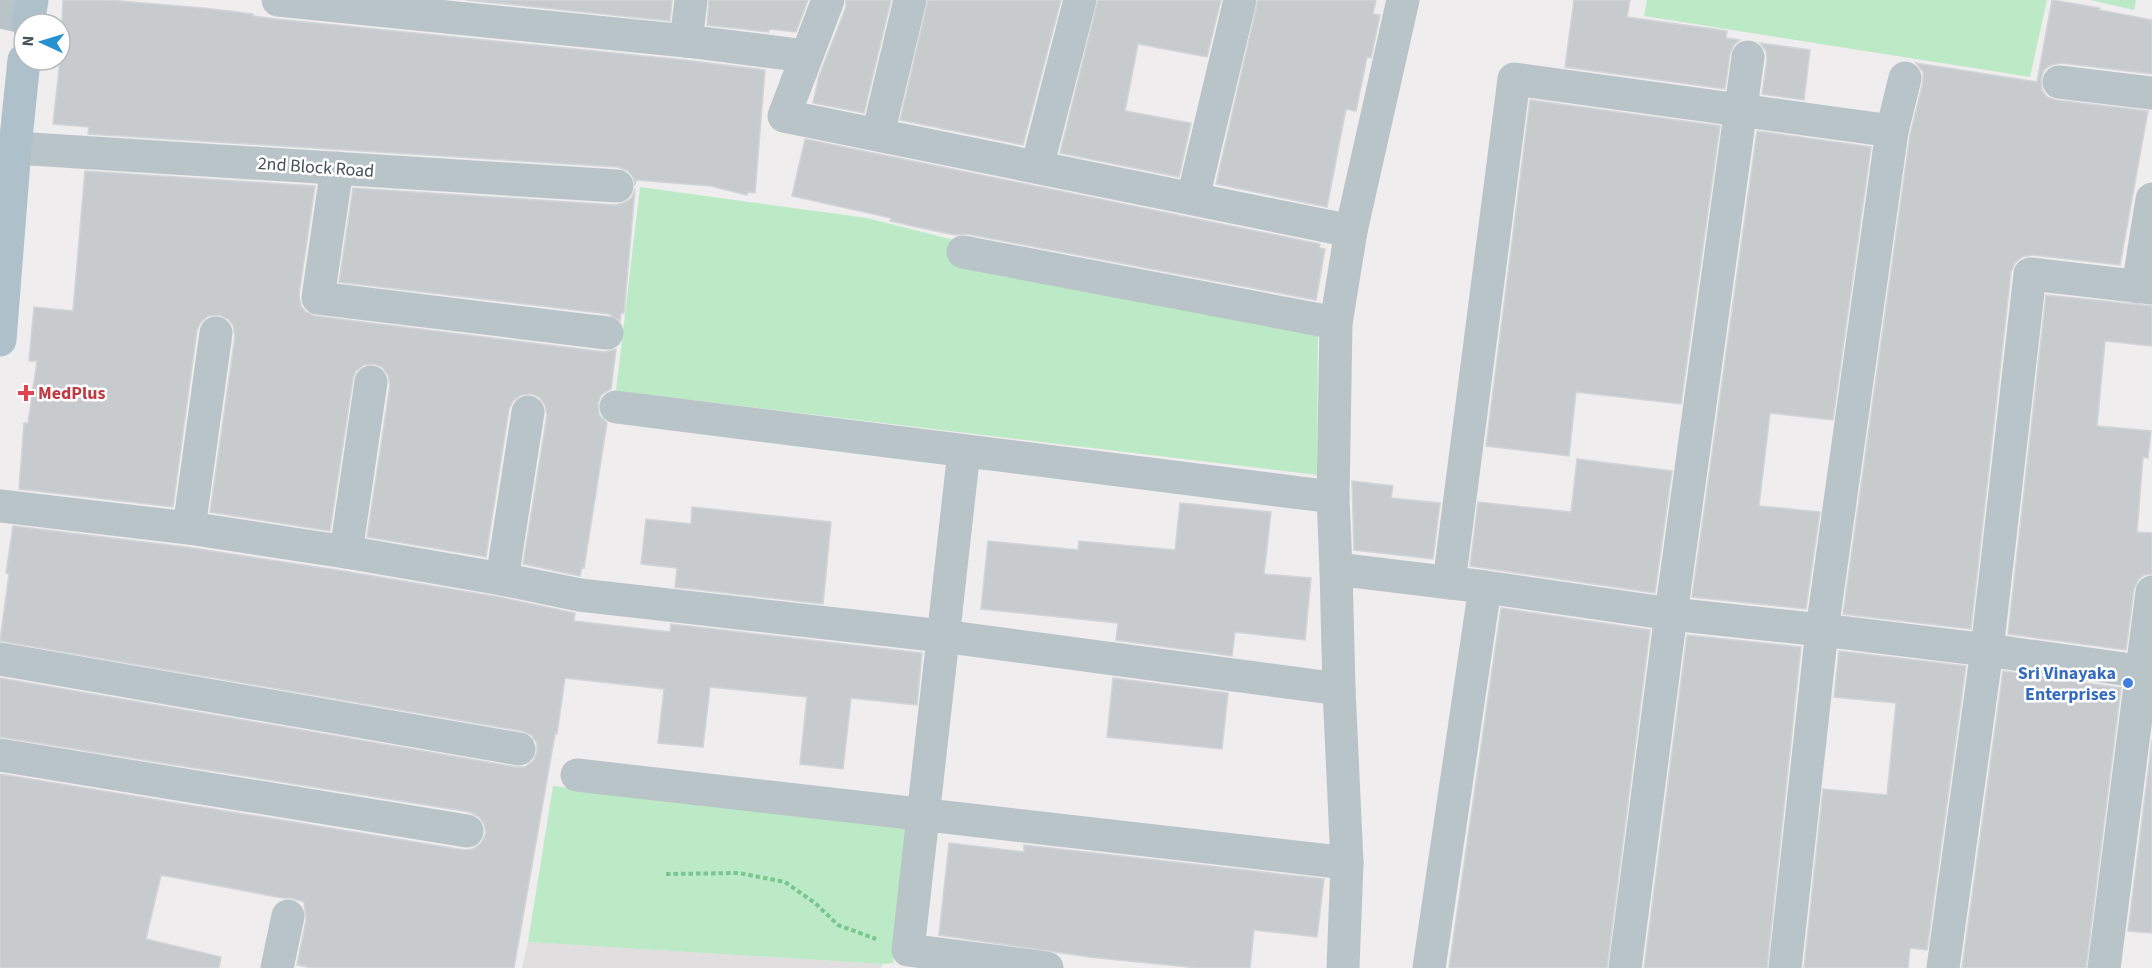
<svg xmlns="http://www.w3.org/2000/svg" width="2152" height="968" font-family="'Source Sans 3',sans-serif">
	<style>
		.education { fill: #e0dede }
		.green { fill: #bdeac6 }
		.building { fill: #c7cbce; stroke: #d1d4d8; stroke-width: 1.5 }
		.lines { fill: none; stroke-linecap: round; stroke-linejoin: round }
		.path { stroke: #78c690; stroke-width: 4; stroke-dasharray: 4.5 3; stroke-linecap: butt }
		.minor { stroke: #b9c4c8; stroke-width: 33 }
		.major { stroke: #aec1ca; stroke-width: 33 }
		.health-dot { fill: #e0444e; stroke: #fff; stroke-width: 2 }
		.shop-dot { fill: #3f7fe0; stroke: #fff; stroke-width: 2 }
		.labels { text-anchor: middle; stroke-width: 5; stroke-linejoin: round; paint-order: stroke }
		.street-label { font-size: 18px; fill: #465358; stroke: #fff }
		.health-label { font-size: 18px; font-weight: bold; fill: #be3a42; stroke: #fff; text-anchor: start }
		.shop-label { font-size: 18px; font-weight: bold; fill: #366cbe; stroke: #fff; text-anchor: end }
	</style>
	<rect width="100%" height="100%" fill="#efeded"/>
	<path class="education" d="M 528,942 L 882,964 L 881,968 L 522,968 Z"/>
	<g class="green">
		<path d="M 1647,0 L 2047,0 L 2030,77 L 1644,16 Z"/>
		<path d="M 2090,0 L 2136,0 L 2134,10 Z"/>
		<path d="M 640,187 L 867,218 L 1318,332 L 1317,475 L 616,391 Z"/>
		<path d="M 553,786 L 911,825 L 893,963 L 882,964 L 528,942 Z"/>
	</g>
	<g class="building">
		<path d="M 63,0 L 108,0 L 203,8 L 253,14 L 253,16 L 276,19 L 684,60 L 765,70 L 755,193 L 748,192 L 747,195 L 711,186 L 636,180 L 635,185 L 633,177 L 628,171 L 618,167 L 88,134 L 89,127 L 53,124 L 60,60 Z"/>
		<path d="M 466,0 L 672,0 L 670,21 Z"/>
		<path d="M 709,0 L 808,0 L 796,32 L 769,29 L 769,32 L 707,25 Z"/>
		<path d="M 846,0 L 891,0 L 864,113 L 813,103 L 819,76 L 846,7 Z"/>
		<path d="M 928,0 L 1061,0 L 1023,145 L 900,120 Z"/>
		<path d="M 1098,0 L 1221,0 L 1207,57 L 1138,44 L 1125,111 L 1191,123 L 1179,177 L 1060,153 Z"/>
		<path d="M 1258,0 L 1376,0 L 1373,14 L 1380,15 L 1371,58 L 1367,57 L 1356,111 L 1346,109 L 1327,207 L 1216,184 Z"/>
		<path d="M 1574,0 L 1630,0 L 1627,17 L 1727,31 L 1726,38 L 1740,40 L 1734,45 L 1730,54 L 1725,89 L 1565,67 Z"/>
		<path d="M 2052,0 L 2100,8 L 2099,10 L 2152,20 L 2152,74 L 2061,63 L 2051,65 L 2044,70 L 2041,79 L 2042,90 L 2047,97 L 2056,100 L 2148,111 L 2120,265 L 2032,255 L 2022,257 L 2015,263 L 2011,272 L 1971,629 L 1843,614 L 1910,135 L 1923,82 L 1923,72 L 1916,63 L 2037,82 Z"/>
		<path d="M 1760,43 L 1810,50 L 1804,100 L 1762,94 L 1767,59 L 1766,51 Z"/>
		<path d="M 1530,100 L 1720,126 L 1681,404 L 1576,392 L 1569,456 L 1486,446 Z"/>
		<path d="M 1757,131 L 1871,147 L 1833,420 L 1770,413 L 1759,506 L 1820,512 L 1806,609 L 1692,597 Z"/>
		<path d="M 805,139 L 1320,244 L 1319,248 L 1325,249 L 1316,300 L 967,234 L 956,235 L 935,231 L 890,221 L 891,218 L 792,196 Z"/>
		<path d="M 85,171 L 315,186 L 299,295 L 301,306 L 306,312 L 315,316 L 605,352 L 616,349 L 611,389 L 601,395 L 598,404 L 599,415 L 607,423 L 584,568 L 582,567 L 580,576 L 523,564 L 547,415 L 545,405 L 539,397 L 531,394 L 521,395 L 513,401 L 509,409 L 486,557 L 367,537 L 390,385 L 388,375 L 382,367 L 374,364 L 364,365 L 356,371 L 353,379 L 330,531 L 210,512 L 235,336 L 233,325 L 228,319 L 219,315 L 208,316 L 201,322 L 197,330 L 173,507 L 19,489 L 24,423 L 28,423 L 37,361 L 29,361 L 34,307 L 73,311 Z"/>
		<path d="M 353,188 L 616,205 L 626,202 L 632,197 L 635,189 L 624,313 L 621,313 L 620,321 L 609,314 L 339,282 Z"/>
		<path d="M 2046,295 L 2152,306 L 2152,346 L 2105,341 L 2097,426 L 2151,431 L 2148,458 L 2143,457 L 2137,532 L 2152,533 L 2152,574 L 2144,575 L 2138,580 L 2134,589 L 2126,650 L 2008,634 Z"/>
		<path d="M 1577,459 L 1672,471 L 1655,593 L 1470,566 L 1478,502 L 1571,512 Z"/>
		<path d="M 1352,481 L 1393,486 L 1391,498 L 1440,503 L 1433,559 L 1354,550 Z"/>
		<path d="M 1180,503 L 1271,512 L 1264,574 L 1311,578 L 1305,640 L 1235,632 L 1232,656 L 1116,640 L 1118,623 L 981,609 L 988,541 L 1078,550 L 1079,541 L 1175,550 Z"/>
		<path d="M 692,507 L 831,522 L 823,604 L 675,587 L 677,568 L 641,564 L 646,519 L 691,524 Z"/>
		<path d="M 13,526 L 186,547 L 343,571 L 499,597 L 575,613 L 574,621 L 670,632 L 671,624 L 922,653 L 917,705 L 851,698 L 843,769 L 800,764 L 807,697 L 710,687 L 703,747 L 658,743 L 664,689 L 565,678 L 557,734 L 555,734 L 514,968 L 312,968 L 297,965 L 306,920 L 304,902 L 291,898 L 282,898 L 161,875 L 146,939 L 221,957 L 219,968 L 0,968 L 0,774 L 464,850 L 473,849 L 481,843 L 486,833 L 484,824 L 479,817 L 470,812 L 0,737 L 0,678 L 516,767 L 525,767 L 533,761 L 537,752 L 537,743 L 531,735 L 522,731 L 0,641 L 9,574 L 6,573 Z"/>
		<path d="M 1501,608 L 1650,630 L 1607,968 L 1449,968 Z"/>
		<path d="M 1687,635 L 1801,647 L 1767,968 L 1644,968 Z"/>
		<path d="M 1839,651 L 1966,666 L 1927,950 L 1910,948 L 1908,968 L 1804,968 L 1823,789 L 1887,795 L 1896,703 L 1834,697 Z"/>
		<path d="M 2003,671 L 2121,688 L 2086,968 L 1962,968 Z"/>
		<path d="M 1113,678 L 1228,693 L 1222,749 L 1107,737 Z"/>
		<path d="M 2152,740 L 2152,933 L 2128,931 Z"/>
		<path d="M 949,843 L 1024,852 L 1024,845 L 1324,879 L 1317,937 L 1254,930 L 1250,968 L 1198,968 L 1089,957 L 939,935 Z"/>
	</g>
	<g class="lines">
		<path class="path" d="M 666,874 L 739,873 L 785,882 L 815,903 L 838,925 L 876,939"/>
		<g class="minor">
			<path d="M 278,0 L 686,41 L 806,56"/>
			<path d="M 828,0 L 784,116 L 1351,231"/>
			<path d="M 0,12 L 29,18"/>
			<path d="M 686,41 L 691,0"/>
			<path d="M 2059,82 L 2152,93"/>
			<path d="M 878,134 L 910,0"/>
			<path d="M 0,150 L 15,148 L 617,186"/>
			<path d="M 1037,167 L 1080,0"/>
			<path d="M 337,168 L 318,298 L 607,333"/>
			<path d="M 1193,198 L 1240,0"/>
			<path d="M 963,252 L 1336,323"/>
			<path d="M 2138,287 L 2152,199"/>
			<path d="M 616,407 L 1333,497"/>
			<path d="M 964,451 L 908,950 L 1047,968"/>
			<path d="M 0,506 L 189,528 L 346,552 L 502,579 L 580,595 L 942,636 L 1339,689 L 1336,569 L 1485,587 L 1671,614 L 1822,630 L 1987,650 L 2152,673"/>
			<path d="M 189,528 L 216,333"/>
			<path d="M 346,552 L 371,382"/>
			<path d="M 1336,569 L 1333,497 L 1336,323 L 1351,231 L 1403,0"/>
			<path d="M 502,579 L 528,412"/>
			<path d="M 1449,583 L 1514,79 L 1892,131"/>
			<path d="M 0,659 L 519,749"/>
			<path d="M 1339,689 L 1347,863 L 1343,968"/>
			<path d="M 0,755 L 467,831"/>
			<path d="M 577,775 L 1347,863"/>
			<path d="M 277,968 L 288,916"/>
			<path d="M 1429,968 L 1485,587"/>
			<path d="M 1625,968 L 1671,614 L 1748,57"/>
			<path d="M 1785,968 L 1822,630 L 1892,131 L 1905,78"/>
			<path d="M 1943,968 L 1987,650 L 2030,274 L 2152,288"/>
			<path d="M 2104,968 L 2152,592"/>
		</g>
		<g class="major">
			<path d="M 28,24 L 32,0"/>
			<path d="M 0,340 L 15,148 L 24,60"/>
		</g>
	</g>
	<path class="health-dot" d="M23 384h6v6h6v6h-6v6h-6v-6h-6v-6h6z"/>
	<circle class="shop-dot" cx="2128" cy="683" r="6"/>
	<g class="labels">
		<g class="street-label">
			<text transform="translate(316 167) rotate(4)" y="6">2nd Block Road</text>
		</g>
		<g class="health-label">
			<text x="38" y="399">MedPlus</text>
		</g>
		<g class="shop-label">
			<text x="2116" y="679">Sri Vinayaka<tspan x="2116" dy="21">Enterprises</tspan></text>
		</g>
	</g>
	<g transform="translate(42 42) rotate(274)"><circle r="28" fill="#ffffff" stroke="#b5babc" stroke-width="1.5"/>
	<path d="M0-4.5L10 22L0 15L-10 22Z" fill="#2691cf"/>
	<text y="-9" font-size="16" font-weight="bold" text-anchor="middle" fill="#465358">N</text>
	</g>
</svg>
